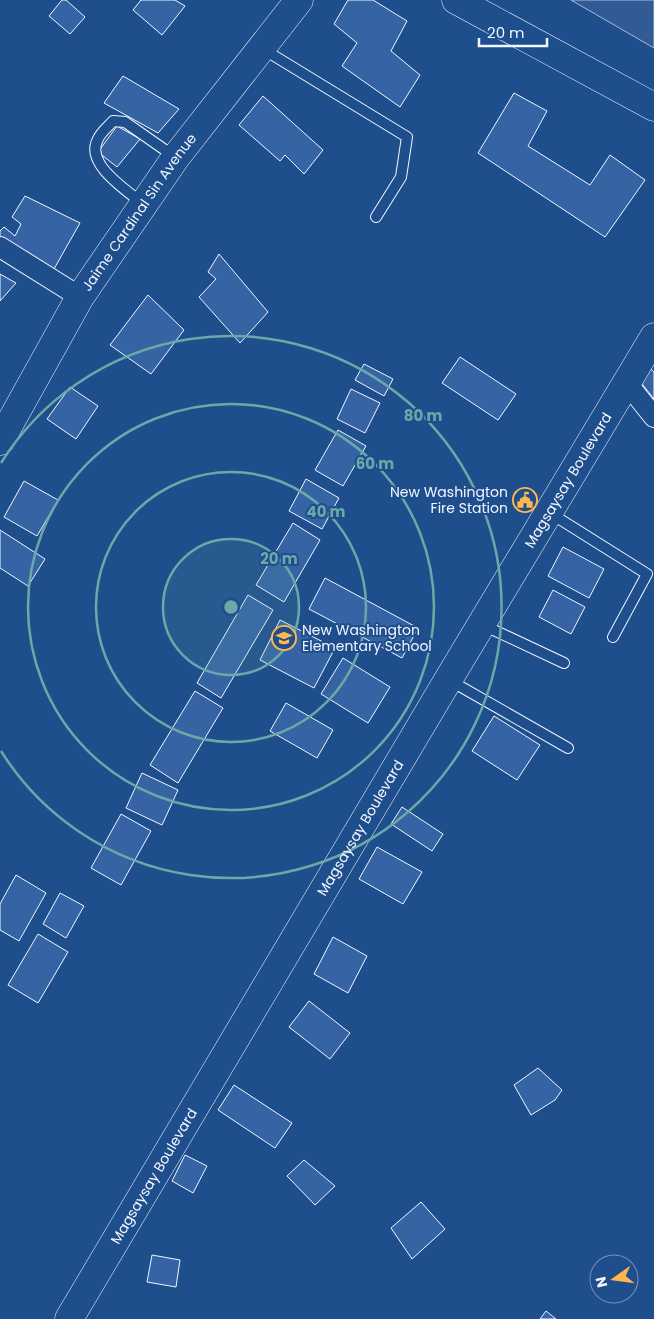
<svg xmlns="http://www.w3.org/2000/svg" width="654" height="1319" font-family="Poppins,sans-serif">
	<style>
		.green { fill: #305b95; stroke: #a8bbd7 }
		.building { fill: #3563a3; stroke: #f2f6ff }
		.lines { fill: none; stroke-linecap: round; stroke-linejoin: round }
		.service-casing { stroke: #f2f6ff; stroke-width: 12 }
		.minor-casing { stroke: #f2f6ff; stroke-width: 22 }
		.secondary-casing { stroke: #f2f6ff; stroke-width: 29 }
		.service { stroke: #1f4e8c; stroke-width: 10 }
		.minor { stroke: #1f4e8c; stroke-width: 20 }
		.secondary { stroke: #1f4e8c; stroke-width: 28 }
		.ring { fill: none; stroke: #6aa9a8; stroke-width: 2.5 }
		.labels { text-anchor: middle; stroke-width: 4; stroke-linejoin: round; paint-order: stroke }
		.street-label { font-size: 14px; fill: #f2f6ff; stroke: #1f4e8c }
		.poi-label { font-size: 14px; fill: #f2f6ff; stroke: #1f4e8c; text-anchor: end }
		.centre { fill: #6aa9a8; stroke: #1f4e8c; stroke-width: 2.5 }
		.ring-label { font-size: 15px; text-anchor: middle; font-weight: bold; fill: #6aa9a8; stroke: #1f4e8c; stroke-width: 4; stroke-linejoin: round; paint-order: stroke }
	</style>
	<rect width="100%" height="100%" fill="#1f4e8c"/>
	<path class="green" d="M 571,0 L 654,0 L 654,48 Z"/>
	<g class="building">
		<path d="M 62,0 L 66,0 L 85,17 L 70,34 L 49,16 Z"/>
		<path d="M 141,0 L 175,0 L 185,6 L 162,35 L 133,10 Z"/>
		<path d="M 348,0 L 373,0 L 407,21 L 391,51 L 420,75 L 400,107 L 342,66 L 357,43 L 334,24 Z"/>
		<path d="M 123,76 L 179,109 L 158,133 L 104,103 Z"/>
		<path d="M 514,93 L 547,111 L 528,146 L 590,185 L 610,155 L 645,180 L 605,237 L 478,153 Z"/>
		<path d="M 263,96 L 323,150 L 304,174 L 285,155 L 280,161 L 239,125 Z"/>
		<path d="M 117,126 L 140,139 L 117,167 L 98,152 Z"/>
		<path d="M 25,196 L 80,223 L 50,276 L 0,245 L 0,231 L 4,227 L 15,236 L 21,224 L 12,217 Z"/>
		<path d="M 219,254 L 268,312 L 240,343 L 199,297 L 216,279 L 208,272 Z"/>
		<path d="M 0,274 L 16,283 L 0,301 Z"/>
		<path d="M 148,295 L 184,330 L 151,374 L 110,345 Z"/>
		<path d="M 460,357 L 516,394 L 498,420 L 442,383 Z"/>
		<path d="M 364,364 L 393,379 L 384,396 L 355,380 Z"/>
		<path d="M 650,368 L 654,372 L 654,399 L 639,380 Z"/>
		<path d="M 70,387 L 98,406 L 76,439 L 47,419 Z"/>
		<path d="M 351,389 L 380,403 L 365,433 L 337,419 Z"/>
		<path d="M 338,430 L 366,446 L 343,486 L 315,470 Z"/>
		<path d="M 306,479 L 339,498 L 322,529 L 289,511 Z"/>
		<path d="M 24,481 L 58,500 L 37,536 L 4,517 Z"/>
		<path d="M 293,523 L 320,540 L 284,602 L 256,585 Z"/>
		<path d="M 0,530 L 45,559 L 28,586 L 0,568 Z"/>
		<path d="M 563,547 L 604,569 L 589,598 L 548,576 Z"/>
		<path d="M 325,578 L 418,628 L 402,658 L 309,609 Z"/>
		<path d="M 553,590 L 585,607 L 571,634 L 539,617 Z"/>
		<path d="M 248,595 L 273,610 L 221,698 L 197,683 Z"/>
		<path d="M 280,620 L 335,648 L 314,688 L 260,660 Z"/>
		<path d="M 343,658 L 390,687 L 368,723 L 321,694 Z"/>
		<path d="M 195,691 L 223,708 L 178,783 L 150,765 Z"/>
		<path d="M 286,703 L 333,730 L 317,758 L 270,731 Z"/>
		<path d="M 494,716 L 540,745 L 517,780 L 472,751 Z"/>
		<path d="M 142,773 L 178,790 L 162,825 L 126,808 Z"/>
		<path d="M 402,807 L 443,834 L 432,851 L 391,824 Z"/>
		<path d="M 121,814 L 151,831 L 121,885 L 91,868 Z"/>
		<path d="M 377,847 L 422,872 L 403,904 L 359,879 Z"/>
		<path d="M 16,875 L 46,893 L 19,941 L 0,930 L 0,904 Z"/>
		<path d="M 60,893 L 84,906 L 66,938 L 43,924 Z"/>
		<path d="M 38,934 L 68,952 L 38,1003 L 8,985 Z"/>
		<path d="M 333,937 L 367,956 L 348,993 L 314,974 Z"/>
		<path d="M 309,1001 L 350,1033 L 330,1059 L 289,1027 Z"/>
		<path d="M 538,1068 L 562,1090 L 555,1100 L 531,1115 L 514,1085 Z"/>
		<path d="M 234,1085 L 292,1123 L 275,1148 L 218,1110 Z"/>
		<path d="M 185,1155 L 207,1166 L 193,1193 L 172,1181 Z"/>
		<path d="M 304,1160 L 335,1186 L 315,1205 L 287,1176 Z"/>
		<path d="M 421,1202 L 445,1229 L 412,1259 L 391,1228 Z"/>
		<path d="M 152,1255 L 180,1260 L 176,1287 L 147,1282 Z"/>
		<path d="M 546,1311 L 556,1319 L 540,1319 Z"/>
	</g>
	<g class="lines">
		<defs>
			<g id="service">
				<path d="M 263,49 L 407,137 L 401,177 L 376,217"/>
				<path d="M 143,204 C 127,190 84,164 98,139 C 101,132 108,127 113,121 L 125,122 L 175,157"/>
				<path d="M 550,513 L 647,574 L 613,637"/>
				<path d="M 483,625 L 564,663"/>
				<path d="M 449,680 L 568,748"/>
			</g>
			<g id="minor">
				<path d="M 0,247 L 80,297"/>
				<path d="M 626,382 L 654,417"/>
			</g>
			<g id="secondary">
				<path d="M 456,0 L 654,107"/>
				<path id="s1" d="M 0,441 L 80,297 L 176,157 L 299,0"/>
				<path id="s2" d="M 69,1319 L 448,680 L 654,337"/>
			</g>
		</defs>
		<use href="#service" class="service-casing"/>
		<use href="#minor" class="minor-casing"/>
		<use href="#secondary" class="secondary-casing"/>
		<use href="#service" class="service"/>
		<use href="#minor" class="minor"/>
		<use href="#secondary" class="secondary"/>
	</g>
	<circle cx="231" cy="607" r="68" fill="#6aa9a8" fill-opacity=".12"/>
	<g class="ring">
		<circle cx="231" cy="607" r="68"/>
		<circle cx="231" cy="607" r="135"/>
		<circle cx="231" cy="607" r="203"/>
		<path d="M1 463A271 271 0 1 1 1 751"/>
	</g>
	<defs>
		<symbol id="civic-ring" viewBox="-11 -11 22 22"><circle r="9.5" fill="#1f4e8c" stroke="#ffb74d" stroke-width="1.5"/><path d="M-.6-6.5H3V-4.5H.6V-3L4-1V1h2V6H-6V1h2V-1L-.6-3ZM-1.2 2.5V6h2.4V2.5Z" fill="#ffb74d"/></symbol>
		<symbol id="school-ring" viewBox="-11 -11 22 22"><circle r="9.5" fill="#1f4e8c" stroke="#ffb74d" stroke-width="1.5"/><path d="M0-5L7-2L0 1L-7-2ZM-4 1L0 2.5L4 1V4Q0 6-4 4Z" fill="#ffb74d"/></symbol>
	</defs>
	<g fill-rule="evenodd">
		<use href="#civic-ring" x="511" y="486" width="28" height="28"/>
		<use href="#school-ring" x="270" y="624" width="28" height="28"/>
	</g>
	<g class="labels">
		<g class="street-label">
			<text dy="5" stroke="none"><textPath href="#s1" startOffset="268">Jaime Cardinal Sin Avenue</textPath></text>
			<text dy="5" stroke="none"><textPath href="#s2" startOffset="976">Magsaysay Boulevard</textPath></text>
			<text dy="5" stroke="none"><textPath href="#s2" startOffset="571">Magsaysay Boulevard</textPath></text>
			<text dy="5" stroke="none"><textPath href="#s2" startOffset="166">Magsaysay Boulevard</textPath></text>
		</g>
		<g class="poi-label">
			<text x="508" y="497">New Washington<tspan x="508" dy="16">Fire Station</tspan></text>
			<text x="302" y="635" text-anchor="start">New Washington<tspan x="302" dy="16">Elementary School</tspan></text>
		</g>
	</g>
	<circle cx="231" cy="607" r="8" class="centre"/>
	<g class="ring-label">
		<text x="423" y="421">80 m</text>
		<text x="375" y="469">60 m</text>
		<text x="326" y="517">40 m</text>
		<text x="279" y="564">20 m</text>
	</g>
	<g transform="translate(614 1279) rotate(256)"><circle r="24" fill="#1f4e8c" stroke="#7391ba"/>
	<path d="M0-4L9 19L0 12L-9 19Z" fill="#ffb74d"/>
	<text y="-8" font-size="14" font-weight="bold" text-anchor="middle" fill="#f2f6ff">N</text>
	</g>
	<path d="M479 38v8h68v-8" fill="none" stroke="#f2f6ff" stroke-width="2.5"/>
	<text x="487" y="38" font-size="15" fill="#f2f6ff" stroke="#1f4e8c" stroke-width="4" paint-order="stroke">20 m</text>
</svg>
